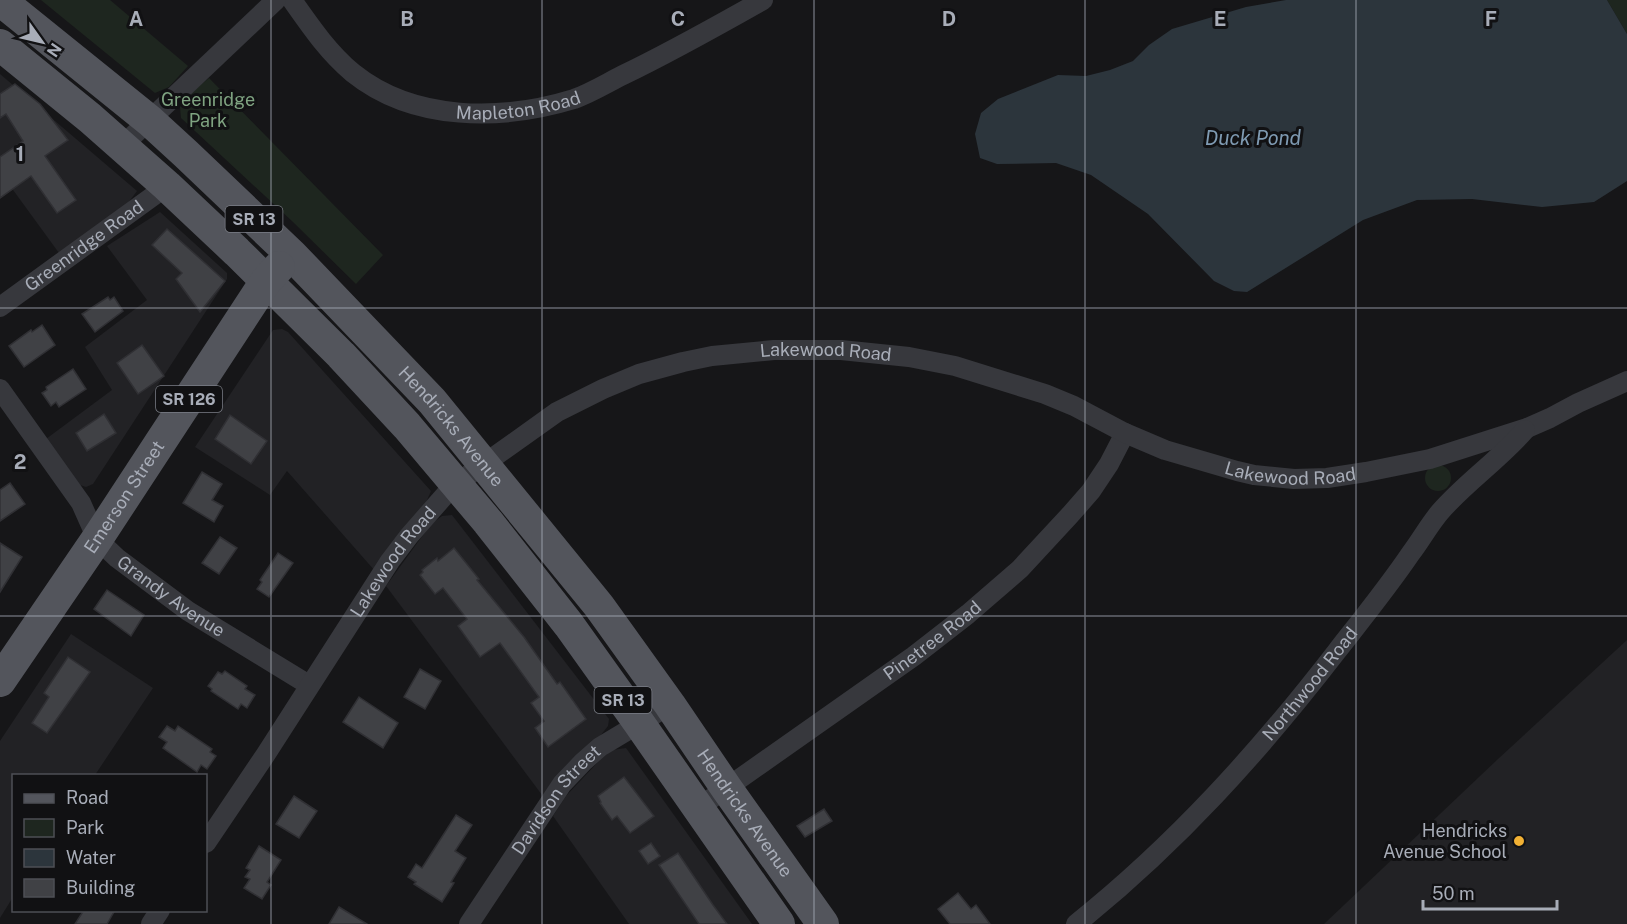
<svg xmlns="http://www.w3.org/2000/svg" width="1627" height="924" font-family="'Public Sans',sans-serif">
	<style>
		.built { fill: #222225 }
		.green { fill: #1e261f }
		.water { fill: #2c353c }
		.building { fill: #404145; stroke: #303034; stroke-width: 1.5 }
		.lines { fill: none; stroke-linecap: round; stroke-linejoin: round }
		.minor { stroke: #37383d; stroke-width: 20 }
		.primary { stroke: #53555c; stroke-width: 32 }
		.grid { fill: none; stroke: #a8adb8; stroke-width: 1.5; stroke-opacity: 0.55 }
		.poi-dot { fill: #f2b134; stroke: #111113; stroke-width: 2 }
		.labels { text-anchor: middle; stroke-width: 6; stroke-linejoin: round; paint-order: stroke }
		.shield { fill: #111113; stroke: #7b7e86; stroke-width: 1.5 }
		.shield-label { font-size: 16px; font-weight: bold; fill: #a8adb8 }
		.park-label { font-size: 18px; fill: #7fa381; stroke: #111113 }
		.street-label { font-size: 18px; fill: #a8adb8; stroke: #111113 }
		.poi-label { font-size: 18px; fill: #a8adb8; stroke: #111113; text-anchor: end }
		.water-label { font-size: 20px; font-style: italic; fill: #7f9bb3; stroke: #111113 }
		.grid-label { font-size: 20px; text-anchor: middle; font-weight: bold; fill: #a8adb8; stroke: #111113; stroke-width: 6; stroke-linejoin: round; paint-order: stroke }
	</style>
	<rect width="100%" height="100%" fill="#161618"/>
	<g class="built">
		<path d="M 0,74 L 137,191 L 125,207 L 59,253 L 0,172 Z"/>
		<path d="M 160,212 L 227,273 L 227,279 L 93,484 L 86,487 L 80,485 L 46,439 L 112,390 L 85,347 L 147,300 L 107,246 Z"/>
		<path d="M 282,329 L 288,332 L 431,491 L 422,512 L 375,571 L 287,471 L 270,495 L 195,447 L 273,330 Z"/>
		<path d="M 452,515 L 609,719 L 608,726 L 593,745 L 545,799 L 386,586 L 431,524 L 442,516 Z"/>
		<path d="M 71,634 L 153,688 L 95,775 L 14,776 L 13,897 L 0,918 L 0,741 Z"/>
		<path d="M 1627,640 L 1627,924 L 1324,924 L 1498,759 Z"/>
		<path d="M 626,748 L 752,924 L 629,924 L 553,816 L 566,796 L 600,760 L 612,750 Z"/>
	</g>
	<g class="green">
		<path d="M 41,0 L 110,0 L 188,66 L 169,87 L 155,93 Z"/>
		<path d="M 1607,0 L 1627,0 L 1627,34 Z"/>
		<path d="M 209,78 L 383,255 L 356,284 L 293,222 L 181,118 L 180,107 L 192,92 Z"/>
		<circle cx="1438" cy="478" r="13"/>
	</g>
	<path class="water" d="M 1286,0 L 1607,0 L 1627,34 L 1627,181 L 1594,202 L 1542,207 L 1472,199 L 1417,200 L 1363,220 L 1247,292 L 1234,291 L 1214,281 L 1148,214 L 1091,175 L 1056,163 L 997,164 L 980,158 L 975,134 L 981,113 L 998,99 L 1058,75 L 1086,76 L 1110,70 L 1133,61 L 1149,45 L 1172,29 L 1246,7 Z"/>
	<g class="building">
		<path d="M 15,84 L 40,104 L 68,140 L 45,156 L 76,200 L 57,213 L 31,176 L 0,198 L 0,157 L 23,141 L 6,114 L 0,118 L 0,94 Z"/>
		<path d="M 167,229 L 225,281 L 200,312 L 176,279 L 182,273 L 152,245 Z"/>
		<path d="M 108,297 L 110,300 L 114,297 L 123,311 L 95,332 L 82,314 Z"/>
		<path d="M 42,325 L 55,345 L 24,367 L 9,346 L 31,330 L 32,332 Z"/>
		<path d="M 142,345 L 164,376 L 138,394 L 117,363 Z"/>
		<path d="M 73,369 L 86,389 L 59,407 L 56,402 L 51,406 L 42,393 L 47,390 L 46,387 Z"/>
		<path d="M 104,414 L 116,433 L 87,451 L 76,433 Z"/>
		<path d="M 230,415 L 267,441 L 251,464 L 215,439 Z"/>
		<path d="M 202,472 L 222,484 L 212,500 L 223,506 L 214,522 L 183,503 Z"/>
		<path d="M 10,483 L 25,504 L 0,521 L 0,490 Z"/>
		<path d="M 220,537 L 237,548 L 219,574 L 202,563 Z"/>
		<path d="M 0,543 L 22,557 L 0,592 Z"/>
		<path d="M 454,548 L 479,579 L 477,580 L 524,637 L 557,684 L 560,682 L 586,719 L 548,747 L 535,728 L 544,721 L 531,703 L 539,697 L 500,643 L 480,657 L 458,626 L 467,619 L 443,588 L 435,594 L 420,575 L 423,572 L 422,570 L 437,558 L 438,561 Z"/>
		<path d="M 278,553 L 293,563 L 269,597 L 257,589 L 262,582 L 260,580 Z"/>
		<path d="M 107,590 L 144,615 L 131,636 L 94,609 Z"/>
		<path d="M 68,657 L 90,672 L 47,733 L 32,723 L 49,697 L 44,693 Z"/>
		<path d="M 420,669 L 441,681 L 425,709 L 404,697 Z"/>
		<path d="M 225,671 L 247,686 L 245,689 L 255,695 L 247,708 L 241,704 L 238,709 L 211,691 L 212,689 L 208,686 L 218,672 L 222,674 Z"/>
		<path d="M 359,697 L 398,723 L 383,748 L 343,722 Z"/>
		<path d="M 167,726 L 175,731 L 178,726 L 212,749 L 210,752 L 216,756 L 207,769 L 201,765 L 197,772 L 163,748 L 167,742 L 159,737 Z"/>
		<path d="M 624,777 L 654,816 L 630,833 L 617,816 L 612,820 L 600,803 L 601,802 L 598,796 Z"/>
		<path d="M 294,796 L 317,811 L 299,838 L 276,824 Z"/>
		<path d="M 824,809 L 832,821 L 805,837 L 797,826 Z"/>
		<path d="M 456,815 L 472,825 L 455,851 L 466,858 L 451,882 L 454,883 L 442,902 L 414,884 L 416,882 L 408,877 L 416,864 L 422,868 Z"/>
		<path d="M 651,843 L 660,856 L 648,864 L 639,851 Z"/>
		<path d="M 259,846 L 281,860 L 267,882 L 271,885 L 262,899 L 244,888 L 250,879 L 245,877 L 250,870 L 246,868 Z"/>
		<path d="M 678,853 L 713,905 L 727,924 L 699,924 L 659,865 Z"/>
		<path d="M 958,893 L 971,909 L 976,905 L 990,924 L 950,924 L 938,909 Z"/>
		<path d="M 339,907 L 367,924 L 329,924 Z"/>
		<path d="M 84,910 L 115,910 L 107,924 L 75,924 Z"/>
	</g>
	<g class="lines">
		<g class="minor">
			<path id="s1" d="M 292,0 C 311,27 328,52 353,73 C 414,122 502,121 574,99 C 591,93 607,83 623,75 C 671,52 717,26 763,0"/>
			<path d="M 122,146 L 276,0"/>
			<path id="s2" d="M 0,307 L 167,186"/>
			<path id="s3" d="M 0,389 L 81,503 L 97,539 L 117,558 L 188,611 L 309,685"/>
			<path id="s4" d="M 698,808 L 914,656 L 968,614 L 1020,569 L 1070,515 L 1091,491 L 1109,464 L 1125,433"/>
			<path id="s5" d="M 206,843 L 266,754 L 390,561 L 409,536 L 445,495 L 456,484 L 557,412 L 603,389 L 639,374 L 683,362 L 712,356 L 774,350 L 841,350 L 909,357 L 955,366 L 1045,394 L 1074,406 L 1125,433 L 1165,450 L 1237,471 L 1254,475 L 1294,479 L 1327,478 L 1366,472 L 1430,459 L 1527,428 L 1550,418 L 1578,403 L 1627,381"/>
			<path d="M 151,924 L 160,910"/>
			<path id="s6" d="M 469,924 L 562,784 L 583,762 L 600,747 L 670,705"/>
			<path id="s7" d="M 1076,924 C 1176,844 1259,752 1337,651 C 1362,619 1388,587 1411,553 C 1421,540 1429,525 1440,512 C 1466,482 1499,460 1525,430"/>
		</g>
		<g class="primary">
			<path id="s8" d="M 0,0 L 150,121 L 186,154 L 292,255 L 432,401 L 599,606 L 670,705 L 727,789 L 823,924"/>
			<path d="M 0,45 L 90,118 L 167,186 L 237,252 L 341,355 L 407,426 L 488,522 L 569,625 L 639,723 L 779,924"/>
			<path id="s9" d="M 0,681 L 97,539 L 266,281 L 279,267"/>
		</g>
	</g>
	<path class="grid" d="M 271,0 L 271,924M 542,0 L 542,924M 814,0 L 814,924M 1085,0 L 1085,924M 1356,0 L 1356,924M 0,308 L 1627,308M 0,616 L 1627,616"/>
	<circle class="poi-dot" cx="1519" cy="841" r="6"/>
	<g class="labels">
		<g class="shield">
			<rect x="225.5" y="206" width="57" height="26" rx="4.5"/>
			<rect x="156" y="386" width="66" height="26" rx="4.5"/>
			<rect x="594.5" y="687" width="57" height="26" rx="4.5"/>
		</g>
		<g class="shield-label">
			<text x="254" y="225">SR 13</text>
			<text x="189" y="405">SR 126</text>
			<text x="623" y="706">SR 13</text>
		</g>
		<g class="park-label">
			<text x="208" y="106">Greenridge<tspan x="208" dy="21">Park</tspan></text>
		</g>
		<g class="street-label">
			<text dy="6" stroke="none"><textPath href="#s1" startOffset="270">Mapleton Road</textPath></text>
			<text dy="6" stroke="none"><textPath href="#s2" startOffset="104">Greenridge Road</textPath></text>
			<text dy="6" stroke="none"><textPath href="#s5" startOffset="842">Lakewood Road</textPath></text>
			<text dy="6" stroke="none"><textPath href="#s8" startOffset="622">Hendricks Avenue</textPath></text>
			<text dy="6" stroke="none"><textPath href="#s5" startOffset="1328">Lakewood Road</textPath></text>
			<text dy="6" stroke="none"><textPath href="#s9" startOffset="222">Emerson Street</textPath></text>
			<text dy="6" stroke="none"><textPath href="#s5" startOffset="338">Lakewood Road</textPath></text>
			<text dy="6" stroke="none"><textPath href="#s3" startOffset="273">Grandy Avenue</textPath></text>
			<text dy="6" stroke="none"><textPath href="#s4" startOffset="288">Pinetree Road</textPath></text>
			<text dy="6" stroke="none"><textPath href="#s7" startOffset="336">Northwood Road</textPath></text>
			<text dy="6" stroke="none"><textPath href="#s6" startOffset="152">Davidson Street</textPath></text>
			<text dy="6" stroke="none"><textPath href="#s8" startOffset="1108">Hendricks Avenue</textPath></text>
		</g>
		<g class="poi-label">
			<text x="1507" y="837">Hendricks<tspan x="1507" dy="21">Avenue School</tspan></text>
		</g>
		<g class="water-label">
			<text x="1253" y="145">Duck Pond</text>
		</g>
	</g>
	<g class="grid-label">
		<text x="136" y="26">A</text>
		<text x="407" y="26">B</text>
		<text x="678" y="26">C</text>
		<text x="949" y="26">D</text>
		<text x="1220" y="26">E</text>
		<text x="1491" y="26">F</text>
		<text x="20" y="161">1</text>
		<text x="20" y="469">2</text>
	</g>
	<rect x="12" y="774" width="195" height="138" fill="#111113" stroke="#4d4f55" stroke-width="1.5"/>
	<rect x="24" y="794" width="30" height="9" fill="#53555c" stroke="#4d4f55" stroke-width="1.5"/>
	<text x="66" y="804" font-size="18" fill="#a8adb8">Road</text>
	<rect x="24" y="819" width="30" height="18" fill="#1e261f" stroke="#4d4f55" stroke-width="1.5"/>
	<text x="66" y="834" font-size="18" fill="#a8adb8">Park</text>
	<rect x="24" y="849" width="30" height="18" fill="#2c353c" stroke="#4d4f55" stroke-width="1.5"/>
	<text x="66" y="864" font-size="18" fill="#a8adb8">Water</text>
	<rect x="24" y="879" width="30" height="18" fill="#404145" stroke="#4d4f55" stroke-width="1.5"/>
	<text x="66" y="894" font-size="18" fill="#a8adb8">Building</text>
	<g transform="translate(42 42) rotate(124)" stroke="#111113" stroke-width="4.5" paint-order="stroke">
	<path d="M0-4.5L10 22L0 15L-10 22Z" fill="#a8adb8"/>
	<text y="-9" font-size="16" font-weight="bold" text-anchor="middle" fill="#a8adb8">N</text>
	</g>
	<path d="M1423 900v9h134v-9" fill="none" stroke="#a8adb8" stroke-width="3"/>
	<text x="1432" y="900" font-size="18" fill="#a8adb8" stroke="#111113" stroke-width="4.5" paint-order="stroke">50 m</text>
</svg>
